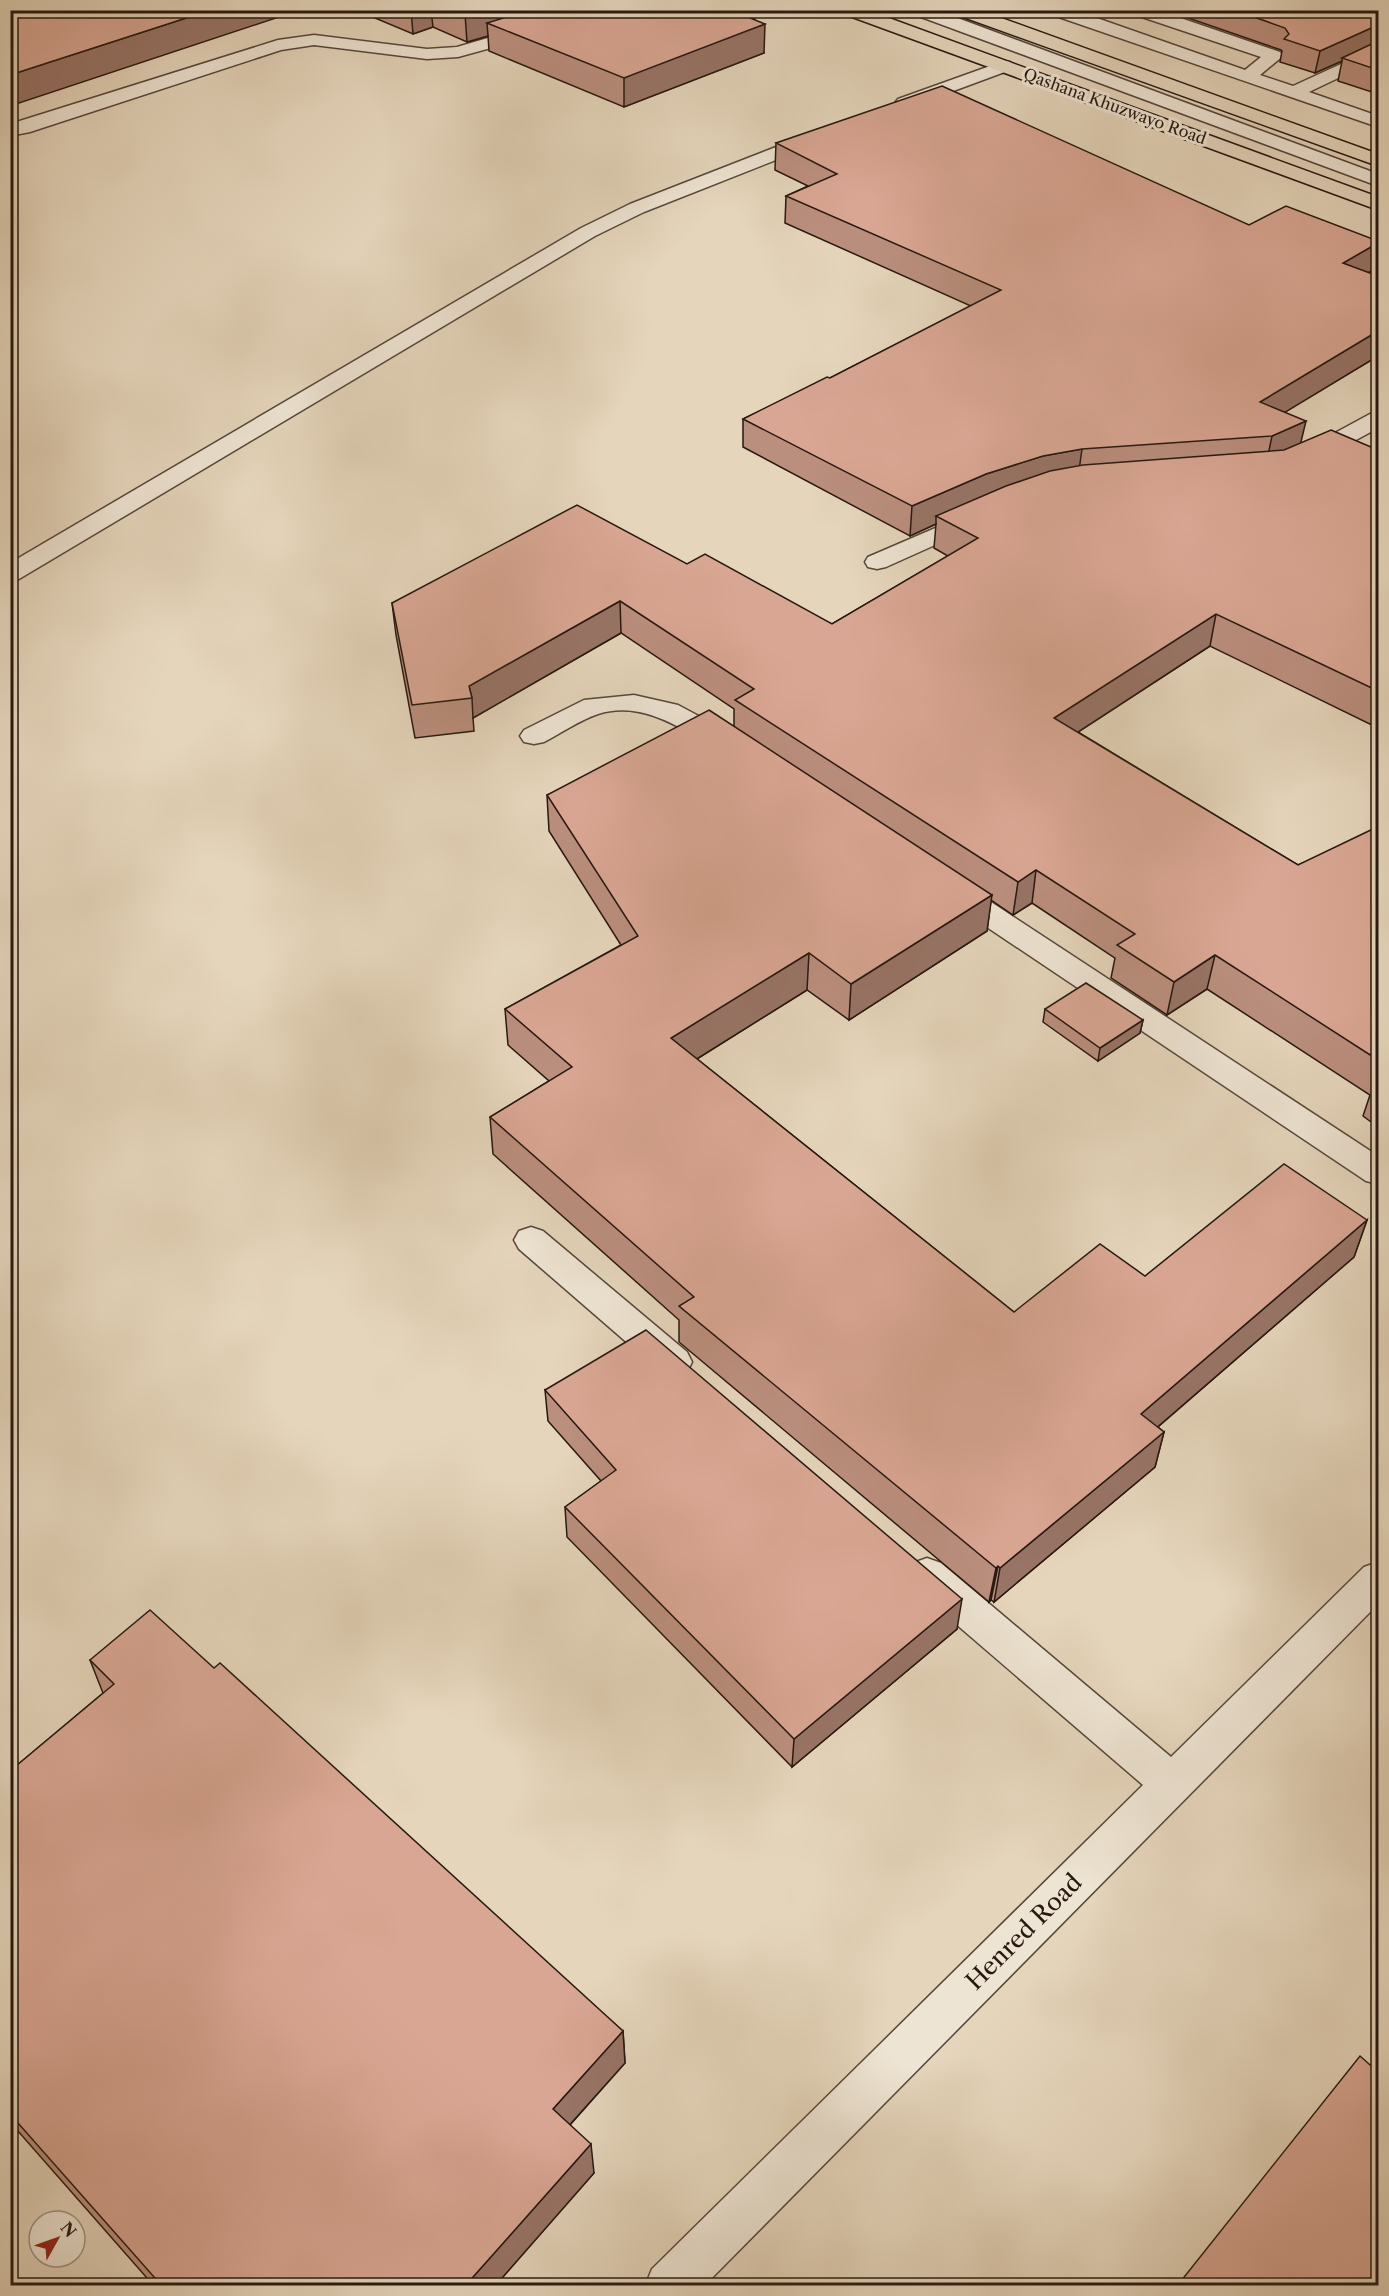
<svg xmlns="http://www.w3.org/2000/svg" width="1389" height="2296" font-family="'Libre Caslon Text',serif">
	<style>
		.lines { fill: none; stroke-linecap: round; stroke-linejoin: round }
		.minor-casing { stroke: #56473b; stroke-width: 3 }
		.major-casing { stroke: #271810; stroke-width: 3 }
		.minor { fill: #eee4d3; fill-rule: evenodd }
		.major { fill: #e5d5bb; fill-rule: evenodd }
		.wall { fill: #bb8f7e; stroke: #271810; stroke-width: 1.5 }
		.shaded-wall { fill: #987467; stroke: #271810; stroke-width: 1.5 }
		.building { fill: #d9a693; stroke: #271810; stroke-width: 1.5 }
		.labels { text-anchor: middle; stroke-width: 6; stroke-linejoin: round; paint-order: stroke }
		.far-street-label { font-size: 16px; fill: #271810; stroke: #eee4d3 }
		.near-street-label { font-size: 24px; fill: #271810; stroke: #eee4d3 }
	</style>
	<rect width="100%" height="100%" fill="#e5d5bb"/>
	<filter id="stains"><feTurbulence type="fractalNoise" baseFrequency=".00333" numOctaves="4"/><feColorMatrix values="0 0 0 0 .2 0 0 0 0 .09 0 0 0 0 .02 0 0 0 .5 -.17"/></filter>
	<radialGradient id="worn" r=".72"><stop offset=".6" stop-color="#630" stop-opacity="0"/><stop offset="1" stop-color="#630" stop-opacity=".3"/></radialGradient>
	<g class="lines">
		<defs>
			<g id="minor">
				<path d="M 569,10 L 594,10 L 592,14 L 524,39 L 458,57 L 427,59 L 314,45 L 281,50 L 30,132 L 10,136 L 10,124 L 278,40 L 314,35 L 427,49 L 457,47 L 512,31 Z"/>
				<path d="M 911,10 L 936,10 L 1378,174 L 1378,186 L 913,14 Z"/>
				<path d="M 1048,10 L 1074,10 L 1245,70 L 1261,57 L 1133,14 L 1131,10 L 1157,10 L 1280,52 L 1283,56 L 1260,75 L 1293,86 L 1378,47 L 1378,59 L 1309,92 L 1378,116 L 1378,127 L 1050,14 Z"/>
				<path d="M 1004,61 L 1010,62 L 1013,66 L 1010,70 L 910,107 L 898,107 L 895,103 L 898,99 Z"/>
				<path d="M 817,131 L 824,133 L 826,137 L 824,141 L 644,212 L 595,236 L 19,579 L 10,581 L 10,563 L 581,228 L 630,204 Z"/>
				<path d="M 1378,412 L 1378,428 L 1314,463 L 1306,465 L 1298,463 L 1294,458 L 1298,453 L 1370,414 Z"/>
				<path d="M 975,511 L 984,513 L 987,518 L 984,523 L 886,567 L 877,569 L 868,567 L 865,562 L 868,557 Z"/>
				<path d="M 634,695 L 678,705 L 736,736 L 740,742 L 736,748 L 726,750 L 716,748 C 681,728 641,700 598,714 C 580,720 561,733 544,742 L 534,744 L 524,742 L 520,736 L 524,730 L 584,700 Z"/>
				<path d="M 952,880 L 962,883 L 1378,1156 L 1378,1184 L 1366,1181 L 942,897 L 937,890 L 942,883 Z"/>
				<path d="M 531,1227 L 543,1231 L 687,1352 L 692,1362 L 687,1372 L 674,1376 L 661,1372 L 519,1249 L 514,1240 L 519,1231 Z"/>
				<path d="M 927,1558 L 941,1563 L 1171,1757 L 1364,1567 L 1378,1562 L 1378,1604 L 704,2286 L 645,2286 L 652,2269 L 1143,1785 L 913,1587 L 908,1575 L 913,1563 Z"/>
			</g>
			<g id="major">
				<path d="M 842,10 L 867,10 L 1378,197 L 1378,210 L 844,14 Z"/>
				<path d="M 953,10 L 979,10 L 1378,154 L 1378,166 L 955,14 Z"/>
			</g>
		</defs>
		<use href="#minor" class="minor-casing"/>
		<use href="#major" class="major-casing"/>
		<use href="#minor" class="minor"/>
		<use href="#major" class="major"/>
	</g>
	<g class="wall">
		<path d="M 356,10 L 738,10 L 754,20 L 764,53 L 624,107 L 489,51 L 488,36 L 467,42 L 433,27 L 413,34 Z"/>
		<path d="M 1165,10 L 1378,10 L 1378,94 L 1338,81 L 1342,61 L 1315,73 L 1280,62 L 1282,51 L 1281,50 Z"/>
		<path d="M 776,143 L 1249,225 L 1378,241 L 1378,254 L 1375,269 L 1369,272 L 1378,356 L 1284,412 L 1301,443 L 1378,450 L 1378,728 L 1210,646 L 1078,732 L 1298,865 L 1378,831 L 1378,1127 L 1363,1116 L 1370,1095 L 1207,989 L 1167,1015 L 1111,978 L 1115,958 L 1032,903 L 1013,915 L 991,900 L 987,931 L 849,1020 L 807,990 L 697,1059 L 1014,1312 L 1145,1276 L 1367,1220 L 1354,1257 L 1158,1427 L 1164,1432 L 1155,1467 L 994,1602 L 991,1600 L 989,1602 L 679,1342 L 679,1320 L 493,1154 L 490,1117 L 549,1081 L 508,1045 L 505,1009 L 621,945 L 549,831 L 547,795 L 734,727 L 734,709 L 621,633 L 473,718 L 474,731 L 415,738 L 396,635 L 392,603 L 687,564 L 832,624 L 948,556 L 934,548 L 936,524 L 910,536 L 743,447 L 743,419 L 830,378 L 971,306 L 785,223 L 786,196 L 808,186 L 775,170 Z"/>
		<path d="M 1045,1009 L 1143,1020 L 1140,1033 L 1098,1061 L 1043,1022 Z"/>
		<path d="M 545,1390 L 957,1629 L 792,1767 L 567,1537 L 565,1507 L 601,1481 L 548,1421 Z"/>
		<path d="M 90,1660 L 214,1668 L 623,2031 L 625,2063 L 570,2125 L 594,2173 L 495,2286 L 154,2286 L 10,2122 L 10,1771 L 103,1693 Z"/>
	</g>
	<g class="shaded-wall">
		<path d="M 211,10 L 300,10 L 10,106 L 10,75 Z"/>
		<path d="M 411,10 L 431,10 L 433,27 L 413,34 Z"/>
		<path d="M 476,10 L 561,10 L 487,23 L 488,36 L 467,42 L 465,14 Z"/>
		<path d="M 755,17 L 754,28 L 765,24 L 764,53 L 624,107 L 624,78 Z"/>
		<path d="M 1378,25 L 1378,45 L 1342,58 L 1342,61 L 1315,73 L 1320,51 Z"/>
		<path d="M 1378,243 L 1378,254 L 1375,269 L 1337,290 L 1343,263 Z"/>
		<path d="M 1378,331 L 1378,356 L 1254,431 L 1260,402 Z"/>
		<path d="M 1306,421 L 1299,450 L 1266,465 L 1272,436 Z"/>
		<path d="M 1082,449 L 1078,478 L 936,516 L 936,524 L 910,536 L 912,506 L 986,474 L 1043,456 Z"/>
		<path d="M 620,601 L 621,633 L 473,718 L 472,698 L 469,686 Z"/>
		<path d="M 1216,614 L 1210,646 L 1049,751 L 1054,718 Z"/>
		<path d="M 1036,870 L 1032,903 L 1013,915 L 1018,882 Z"/>
		<path d="M 992,895 L 987,931 L 849,1020 L 851,984 Z"/>
		<path d="M 809,953 L 807,990 L 671,1075 L 671,1038 Z"/>
		<path d="M 1215,955 L 1207,989 L 1167,1015 L 1174,982 Z"/>
		<path d="M 1143,1020 L 1140,1033 L 1098,1061 L 1100,1048 Z"/>
		<path d="M 1367,1220 L 1354,1257 L 1132,1449 L 1141,1414 Z"/>
		<path d="M 1164,1432 L 1155,1467 L 994,1602 L 1000,1568 Z"/>
		<path d="M 998,1566 L 991,1600 L 989,1602 L 996,1568 Z"/>
		<path d="M 962,1599 L 957,1629 L 792,1767 L 794,1739 Z"/>
		<path d="M 623,2031 L 625,2063 L 557,2139 L 553,2109 Z"/>
		<path d="M 591,2144 L 594,2173 L 495,2286 L 465,2286 Z"/>
	</g>
	<g class="building">
		<path d="M 10,10 L 211,10 L 10,75 Z"/>
		<path d="M 458,10 L 476,10 L 465,14 Z"/>
		<path d="M 530,10 L 738,10 L 755,17 L 750,18 L 765,24 L 624,78 L 487,23 Z"/>
		<path d="M 1234,10 L 1378,10 L 1378,25 L 1320,51 L 1284,39 L 1289,34 L 1285,28 Z"/>
		<path d="M 1378,41 L 1378,70 L 1342,58 Z"/>
		<path d="M 942,86 L 1249,225 L 1286,206 L 1378,241 L 1378,243 L 1343,263 L 1378,276 L 1378,331 L 1260,402 L 1306,421 L 1272,436 L 1082,449 L 1043,456 L 986,474 L 912,506 L 743,419 L 827,377 L 830,378 L 1001,290 L 786,196 L 837,174 L 776,143 Z"/>
		<path d="M 1331,430 L 1378,450 L 1378,691 L 1216,614 L 1054,718 L 1298,865 L 1375,828 L 1378,831 L 1378,1060 L 1215,955 L 1174,982 L 1117,945 L 1135,934 L 1036,870 L 1018,882 L 735,700 L 754,689 L 620,601 L 469,686 L 472,698 L 412,705 L 392,603 L 577,505 L 687,564 L 705,554 L 832,624 L 978,538 L 936,516 L 1006,486 L 1050,471 L 1083,465 L 1284,450 Z"/>
		<path d="M 709,710 L 992,895 L 851,984 L 809,953 L 671,1038 L 1014,1312 L 1100,1244 L 1145,1276 L 1284,1164 L 1367,1220 L 1141,1414 L 1164,1432 L 1000,1568 L 998,1566 L 996,1568 L 679,1306 L 694,1297 L 490,1117 L 572,1067 L 505,1009 L 638,936 L 547,795 Z"/>
		<path d="M 1086,983 L 1143,1020 L 1100,1048 L 1045,1009 Z"/>
		<path d="M 1378,1080 L 1378,1086 L 1374,1083 Z"/>
		<path d="M 646,1330 L 962,1599 L 794,1739 L 565,1507 L 616,1470 L 545,1390 Z"/>
		<path d="M 150,1610 L 214,1668 L 220,1663 L 623,2031 L 553,2109 L 591,2144 L 465,2286 L 162,2286 L 10,2114 L 10,1771 L 114,1684 L 90,1660 Z"/>
		<path d="M 1360,2056 L 1378,2072 L 1378,2286 L 1177,2286 Z"/>
	</g>
	<g class="labels">
		<g class="far-street-label">
			<text transform="translate(1115 106) rotate(20)" y="6">Qashana Khuzwayo Road</text>
		</g>
		<g class="near-street-label">
			<text transform="translate(1024 1932) rotate(-45)" y="8">Henred Road</text>
		</g>
	</g>
	<rect width="1389" height="2296" fill="none" stroke="#e5d5bb" stroke-width="36"/>
	<rect x="12" y="12" width="1365" height="2272" fill="none" stroke="#271810" stroke-width="3"/>
	<rect x="18" y="18" width="1353" height="2260" fill="none" stroke="#271810" stroke-width="1.5"/>
	<g transform="translate(57 2239) rotate(50)"><circle r="28" fill="#eee4d3" stroke="#9e9285" stroke-width="1.5"/>
	<path d="M0-4.5L10 22L0 15L-10 22Z" fill="#8f2418"/>
	<text y="-9" font-size="16" font-weight="bold" text-anchor="middle" fill="#271810">N</text>
	</g>
	<rect width="100%" height="100%" filter="url(#stains)"/>
	<rect width="100%" height="100%" fill="url(#worn)"/>
</svg>
